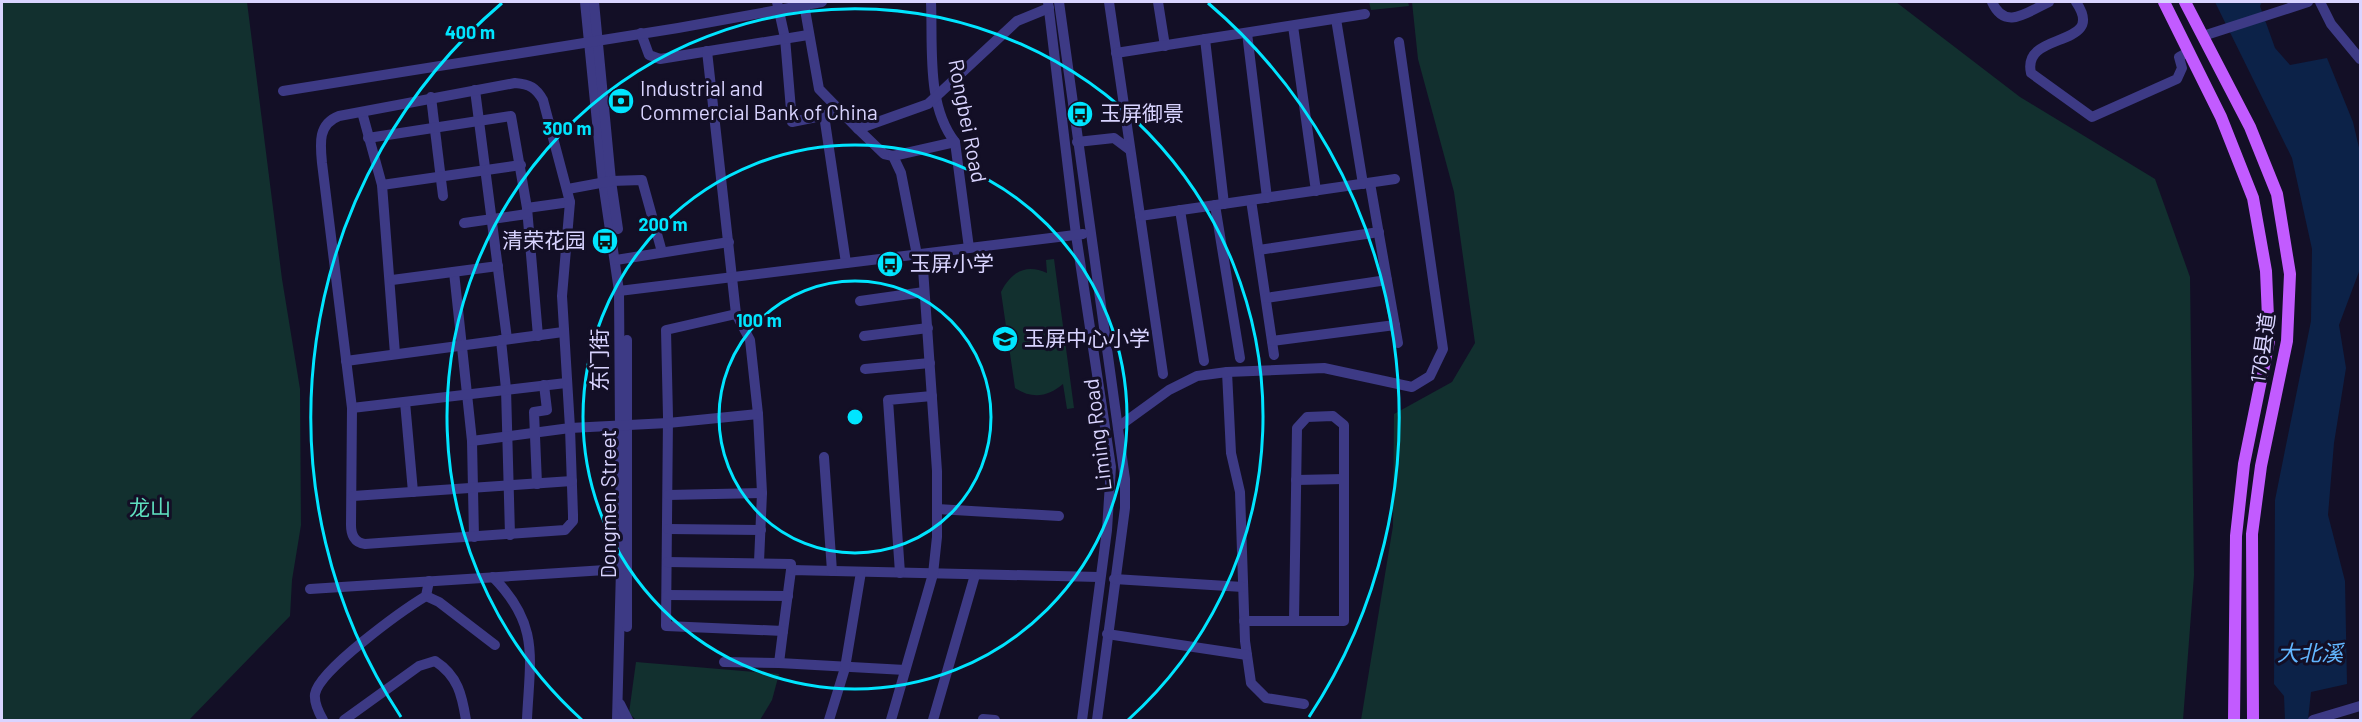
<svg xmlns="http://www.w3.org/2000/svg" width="2362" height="722" font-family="Barlow,'Noto Sans SC',sans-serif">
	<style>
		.green { fill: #12302f }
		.water { fill: #0c2248 }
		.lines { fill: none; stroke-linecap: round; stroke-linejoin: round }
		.minor { stroke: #3d3a85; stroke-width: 10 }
		.major { stroke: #c25bff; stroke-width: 12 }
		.ring { fill: none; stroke: #00e5ff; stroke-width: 3 }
		.labels { text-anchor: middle; stroke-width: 6; stroke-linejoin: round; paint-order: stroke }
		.poi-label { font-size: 21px; fill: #d9d4ff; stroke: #130f26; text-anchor: start }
		.street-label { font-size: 21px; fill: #d9d4ff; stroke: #130f26 }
		.park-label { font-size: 21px; fill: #5fe0c0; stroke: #130f26 }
		.water-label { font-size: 22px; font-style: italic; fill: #62b6ff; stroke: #130f26 }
		.centre { fill: #00e5ff; stroke: #130f26; stroke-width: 3 }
		.ring-label { font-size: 18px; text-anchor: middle; font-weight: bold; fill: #00e5ff; stroke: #130f26; stroke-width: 6; stroke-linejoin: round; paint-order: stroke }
	</style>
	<rect width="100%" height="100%" fill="#130f26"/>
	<g class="green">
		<path d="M 2,2 L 247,2 L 282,279 L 300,389 L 301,525 L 292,580 L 290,616 L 189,720 L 2,720 Z"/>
		<path d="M 1369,2 L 1408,2 L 1409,6 L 1371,10 Z"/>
		<path d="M 1412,2 L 1896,2 L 2020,97 L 2155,179 L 2190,277 L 2194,575 L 2183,720 L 1361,720 L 1393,526 L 1394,414 L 1452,382 L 1475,343 L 1454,192 L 1418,59 Z"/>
		<path d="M 1054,259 L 1074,408 L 1067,409 L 1063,384 C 1048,397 1032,399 1015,388 L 1001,292 C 1011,272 1026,263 1047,273 L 1046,260 Z"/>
		<path d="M 636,662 L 779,674 L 772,700 L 760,720 L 636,720 L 629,713 Z"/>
	</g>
	<path class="water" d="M 2215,2 L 2262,2 L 2260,6 L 2275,48 L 2290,65 L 2327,58 L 2353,122 L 2360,152 L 2360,269 L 2339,325 L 2346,368 L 2334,443 L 2328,515 L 2345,581 L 2347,684 L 2311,692 L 2308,720 L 2285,720 L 2284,696 L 2274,684 L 2275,500 L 2311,321 L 2312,249 L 2292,158 Z"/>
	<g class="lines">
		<g class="minor">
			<path d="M 585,2 L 603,182 L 619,291 L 621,569 L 617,720"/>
			<path d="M 594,2 L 611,181 L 618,229"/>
			<path d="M 777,2 L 785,38 L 792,122 L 841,112"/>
			<path d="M 931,2 C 933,46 926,105 955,142 L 969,248"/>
			<path d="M 1048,2 L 1076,235 L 1111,467 L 1107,530 L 1082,720"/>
			<path d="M 1059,2 L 1125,479 L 1125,508 L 1097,720"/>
			<path d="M 1109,2 L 1163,374"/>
			<path d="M 1158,2 L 1165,46"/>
			<path d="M 1992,2 C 2005,31 2027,12 2049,2"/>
			<path d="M 2076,2 C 2108,49 2021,30 2031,73 L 2092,117 L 2177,79 L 2182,68 L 2179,57 L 2188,52"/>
			<path d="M 2320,2 L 2331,24 L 2360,59"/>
			<path d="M 804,4 L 819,89 L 858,129 L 928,104 L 1017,21 L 1049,8"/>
			<path d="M 1336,19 L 1363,184"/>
			<path d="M 1293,26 L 1316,191"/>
			<path d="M 641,33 L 649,55 L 660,59 L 808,35"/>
			<path d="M 1247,33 L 1267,198"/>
			<path d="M 2203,36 L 2308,2"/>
			<path d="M 1205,39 L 1224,204"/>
			<path d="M 707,51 L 736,314 L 750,340 L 758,414 L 762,493 L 759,562"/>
			<path d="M 1116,53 L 1365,14"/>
			<path d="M 475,90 L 507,339"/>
			<path d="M 283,91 L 678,28 L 822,2"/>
			<path d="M 431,97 L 443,196"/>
			<path d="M 362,112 L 382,185 L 395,354"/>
			<path d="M 824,115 L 846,263"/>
			<path d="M 858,129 L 884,154 L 893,156 L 901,173 L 917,255"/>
			<path d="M 368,138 L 511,116 L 527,208 L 538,336"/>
			<path d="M 1077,142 L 1114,138 L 1130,150"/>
			<path d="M 893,156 L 955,142"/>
			<path d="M 1370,183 L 1398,343"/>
			<path d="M 382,185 L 521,165"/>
			<path d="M 568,189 L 611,181 L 642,180 L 662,252"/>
			<path d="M 1251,200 L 1274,355"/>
			<path d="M 1215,205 L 1240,358"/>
			<path d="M 527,208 L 570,202"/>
			<path d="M 1180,210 L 1204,361"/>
			<path d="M 1140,216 L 1395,179"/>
			<path d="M 464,223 L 527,214"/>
			<path d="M 1259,250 L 1379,232"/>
			<path d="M 616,260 L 729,242"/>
			<path d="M 454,272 L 472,441 L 474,537"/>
			<path d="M 392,280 L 498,266"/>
			<path d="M 619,291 L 1083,234"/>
			<path d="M 1266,298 L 1387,280"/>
			<path d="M 860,301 L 924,292"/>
			<path d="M 736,314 L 666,330 L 668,417 L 666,626 L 783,631 L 791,570 L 1099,577"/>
			<path d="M 864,336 L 928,328"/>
			<path d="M 501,340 L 506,389 L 510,535"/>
			<path d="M 627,340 L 627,627"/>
			<path d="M 1272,341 L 1395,325"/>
			<path d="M 346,361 L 563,332"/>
			<path d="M 865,369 L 930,363"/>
			<path d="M 1227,372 L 1231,453 L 1240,492 L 1245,641 L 1251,683 L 1266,698 L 1304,704"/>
			<path d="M 405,402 L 413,492"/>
			<path d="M 352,408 L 566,383"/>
			<path d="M 1118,427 L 1169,390 L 1197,376 L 1227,372 L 1324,368 L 1412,387 L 1430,376 L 1443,349 L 1399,42"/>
			<path d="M 472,441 L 570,428 L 562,296 L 570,202 L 543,100 C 536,88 530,84 515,83 L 339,116 C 318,124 320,143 322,163 L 352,408 L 351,525 C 351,534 354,543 365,544 L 565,530 L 573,521 L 573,515 L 570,428 L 668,423 L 758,414"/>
			<path d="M 824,457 L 832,571"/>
			<path d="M 1296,480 L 1344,479"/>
			<path d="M 537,484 L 534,412 L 547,410 L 544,385"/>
			<path d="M 668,495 L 762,493"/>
			<path d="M 353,496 L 572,481"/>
			<path d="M 937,509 L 1059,516"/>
			<path d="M 668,529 L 761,530"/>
			<path d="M 667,562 L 791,564 L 791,570"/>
			<path d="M 900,573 L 888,400 L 932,396"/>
			<path d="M 493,577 C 540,625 530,657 527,719"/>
			<path d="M 1114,579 L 1243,587"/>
			<path d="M 310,589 L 621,569"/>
			<path d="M 667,595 L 788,596"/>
			<path d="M 426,596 L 439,602 L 495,645"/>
			<path d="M 1244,621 L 1344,621 L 1344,425 L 1333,416 L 1307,417 L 1297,428 L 1294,621"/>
			<path d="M 1107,634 L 1247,655"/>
			<path d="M 724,662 L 779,663 L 783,631"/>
			<path d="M 779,663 L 905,670"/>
			<path d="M 620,704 L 628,720"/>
			<path d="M 983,719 L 995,720"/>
			<path d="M 323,720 C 319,713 314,702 315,694 C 319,670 403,610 426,596 L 429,581"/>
			<path d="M 344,720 L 419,666 L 435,661 C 458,676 462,695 466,720"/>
			<path d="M 829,720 L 845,668 L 861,572"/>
			<path d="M 891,720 L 933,574 L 937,537 L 937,471 L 922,254"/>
			<path d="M 933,720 L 975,575"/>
			<path d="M 2313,720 L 2360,706"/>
		</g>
		<g class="major">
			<path d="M 2164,2 L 2221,117 L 2253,198 L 2266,271 L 2269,341 L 2244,464 L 2236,536 L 2234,720"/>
			<path d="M 2185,2 L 2250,127 L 2277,194 L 2290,274 L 2287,341 L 2261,466 L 2252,534 L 2253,720"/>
		</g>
	</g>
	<g class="ring">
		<circle cx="855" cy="417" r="136"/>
		<circle cx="855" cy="417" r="272"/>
		<path d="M582 720A408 408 0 1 1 1128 720"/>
		<path d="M401 717A544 544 0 0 1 502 3M1208 3A544 544 0 0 1 1309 717"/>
	</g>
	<defs>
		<symbol id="bank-disc" viewBox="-11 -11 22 22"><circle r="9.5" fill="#00e5ff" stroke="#130f26"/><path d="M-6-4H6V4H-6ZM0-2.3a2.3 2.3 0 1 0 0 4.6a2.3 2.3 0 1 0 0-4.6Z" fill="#111"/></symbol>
		<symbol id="bus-disc" viewBox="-11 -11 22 22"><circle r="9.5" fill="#00e5ff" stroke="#130f26"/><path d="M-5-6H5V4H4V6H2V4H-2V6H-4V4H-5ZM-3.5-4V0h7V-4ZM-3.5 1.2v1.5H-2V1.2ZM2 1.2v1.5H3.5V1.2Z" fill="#111"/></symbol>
		<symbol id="school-disc" viewBox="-11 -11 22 22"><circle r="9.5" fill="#00e5ff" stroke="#130f26"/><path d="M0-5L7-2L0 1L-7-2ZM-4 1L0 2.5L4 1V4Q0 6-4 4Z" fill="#111"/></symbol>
	</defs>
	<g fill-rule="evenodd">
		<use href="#bank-disc" x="606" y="86" width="30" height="30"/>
		<use href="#bus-disc" x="1065" y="99" width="30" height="30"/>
		<use href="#bus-disc" x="590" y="226" width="30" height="30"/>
		<use href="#bus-disc" x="875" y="249" width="30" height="30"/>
		<use href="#school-disc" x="990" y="324" width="30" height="30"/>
	</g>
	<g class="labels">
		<g class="poi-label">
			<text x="640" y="96">Industrial and<tspan x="640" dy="24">Commercial Bank of China</tspan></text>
			<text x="1100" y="121">玉屏御景</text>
			<text x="586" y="248" text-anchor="end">清荣花园</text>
			<text x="910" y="271">玉屏小学</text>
			<text x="1024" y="346">玉屏中心小学</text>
		</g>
		<g class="street-label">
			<text transform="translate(967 121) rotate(79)" y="7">Rongbei Road</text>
			<text transform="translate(2263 348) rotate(-82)" y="7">176县道</text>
			<text transform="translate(600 360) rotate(-90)" y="7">东门街</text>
			<text transform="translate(1098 435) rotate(-97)" y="7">Liming Road</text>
			<text transform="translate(609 504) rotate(-90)" y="7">Dongmen Street</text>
		</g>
		<g class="park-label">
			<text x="150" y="515">龙山</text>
		</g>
		<g class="water-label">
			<text x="2310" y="661">大北溪</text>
		</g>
	</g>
	<circle cx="855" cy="417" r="9" class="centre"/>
	<g class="ring-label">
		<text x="470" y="39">400 m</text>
		<text x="567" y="135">300 m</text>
		<text x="663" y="231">200 m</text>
		<text x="759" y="327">100 m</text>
	</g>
	<rect width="2362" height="722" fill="none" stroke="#d9d4ff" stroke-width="6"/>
</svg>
